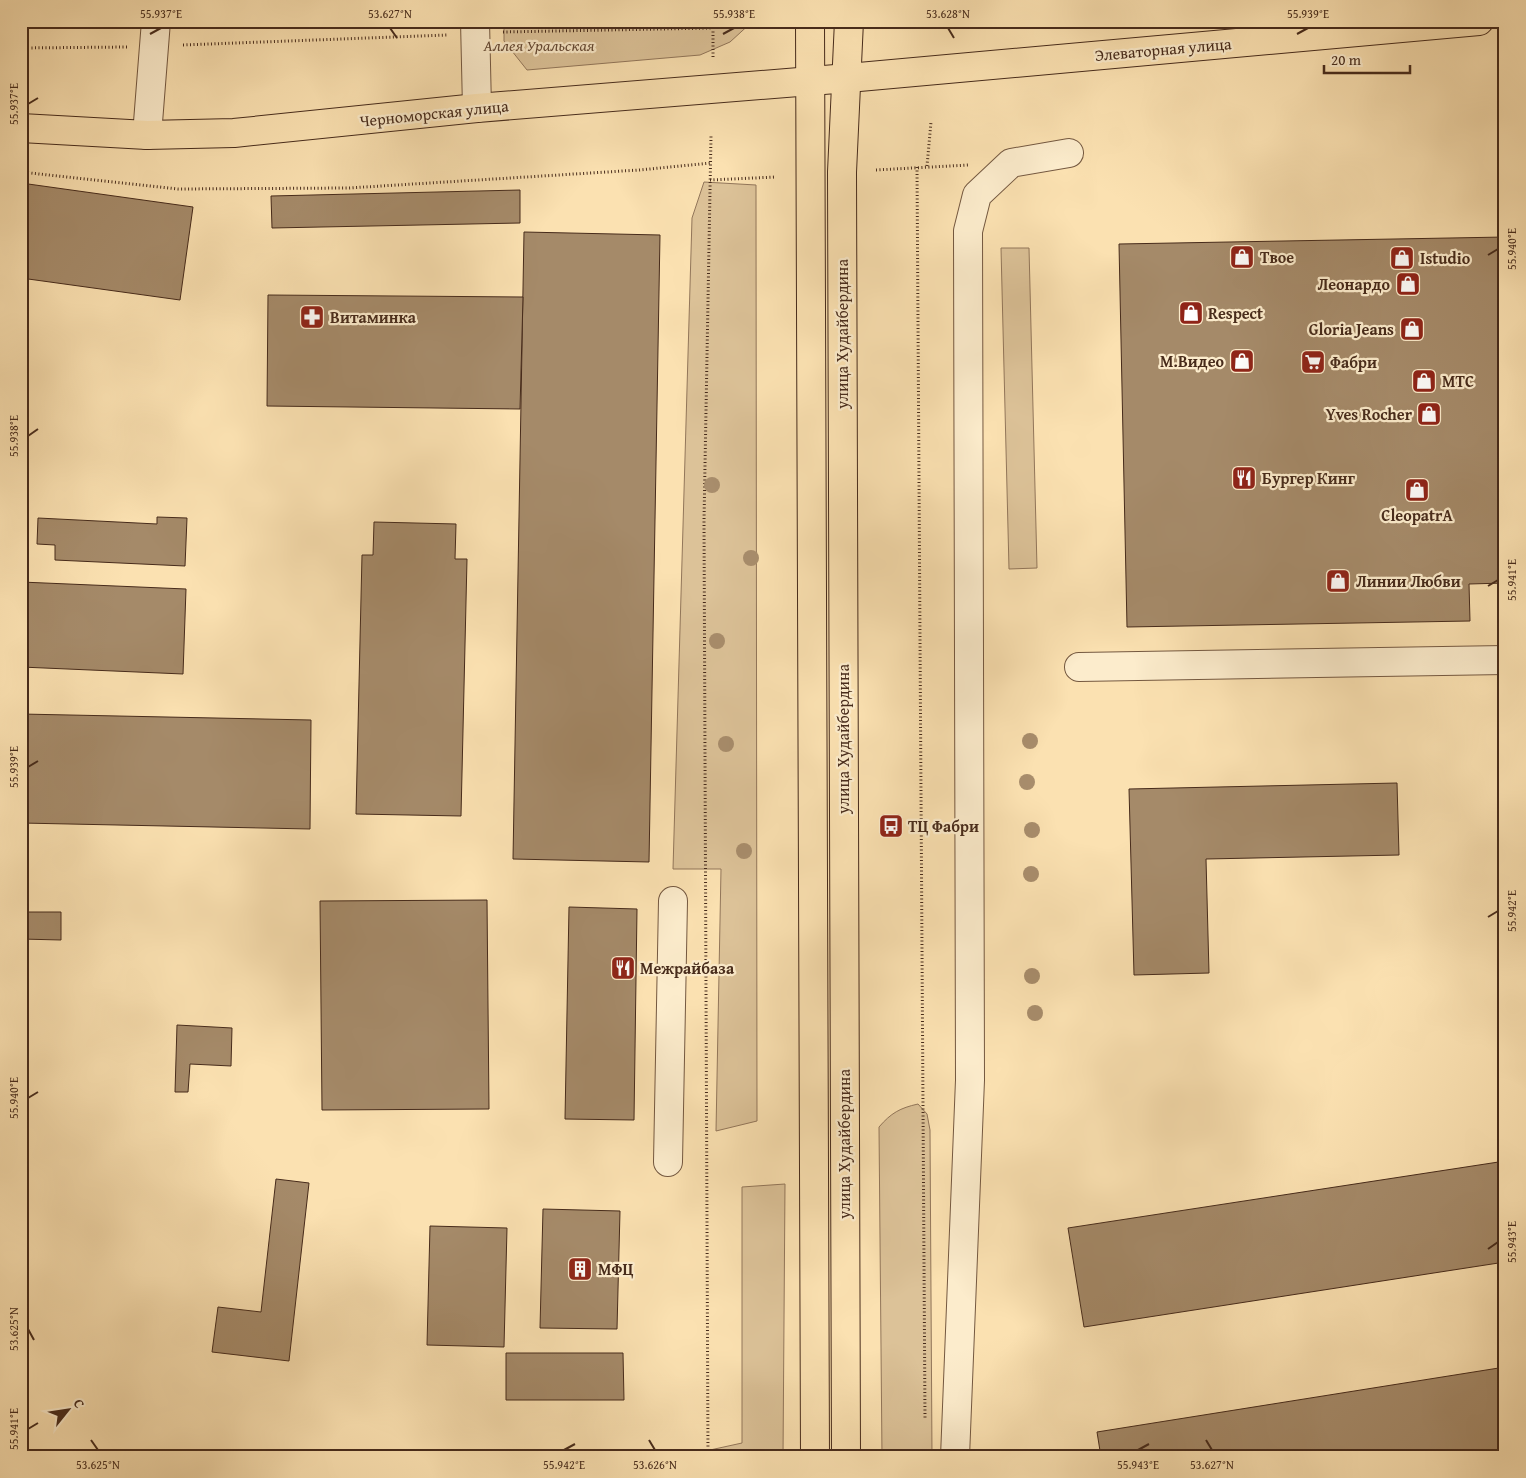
<svg xmlns="http://www.w3.org/2000/svg" width="1526" height="1478" font-family="'Gentium Book Plus',serif">
	<style>
		.green { fill: #dcc298; stroke: #92765a }
		.building { fill: #a58a69; stroke: #472b1b }
		.lines { fill: none; stroke-linecap: round; stroke-linejoin: round }
		.minor-casing { stroke: #745840; stroke-width: 30 }
		.major-casing { stroke: #472b1b; stroke-width: 30 }
		.path { stroke: #472b1b; stroke-width: 3; stroke-dasharray: 1 2.5; stroke-linecap: butt }
		.minor { stroke: #fceccc; stroke-width: 28 }
		.major { stroke: #fbe1b1; stroke-width: 28 }
		.tree { fill: #a88d6c }
		.ticks { fill: none; stroke: #472b1b; stroke-width: 2 }
		.labels { text-anchor: middle; stroke-width: 4.5; stroke-linejoin: round; paint-order: stroke }
		.park-label { font-size: 16px; font-style: italic; fill: #654934; stroke: #fceccc }
		.street-label { font-size: 16px; fill: #472b1b; stroke: #fceccc }
		.poi-label { font-size: 16px; font-weight: bold; fill: #472b1b; stroke: #fceccc; text-anchor: start }
		.neatline { fill: none; stroke: #472b1b; stroke-width: 2 }
		.ticks-label { font-size: 12px; text-anchor: middle; fill: #472b1b }
	</style>
	<rect width="100%" height="100%" fill="#fbe1b1"/>
	<filter id="stains"><feTurbulence type="fractalNoise" baseFrequency=".004" numOctaves="4"/><feColorMatrix values="0 0 0 0 .2 0 0 0 0 .09 0 0 0 0 .02 0 0 0 .5 -.17"/></filter>
	<radialGradient id="worn" r=".72"><stop offset=".6" stop-color="#630" stop-opacity="0"/><stop offset="1" stop-color="#630" stop-opacity=".3"/></radialGradient>
	<g class="green">
		<path d="M 504,21 L 753,21 L 730,42 L 700,55 L 527,70 L 504,41 Z"/>
		<path d="M 704,182 L 756,185 L 757,1121 L 716,1131 L 721,869 L 673,869 L 692,218 Z"/>
		<path d="M 1001,248 L 1029,248 L 1037,568 L 1009,569 Z"/>
		<path d="M 918,1104 L 927,1114 L 930,1130 L 932,1457 L 882,1457 L 879,1127 C 891,1113 900,1108 918,1104 Z"/>
		<path d="M 785,1184 L 783,1457 L 678,1457 L 742,1443 L 742,1187 Z"/>
	</g>
	<g class="building">
		<path d="M 21,183 L 193,207 L 180,300 L 21,278 Z"/>
		<path d="M 520,190 L 520,223 L 272,228 L 271,196 Z"/>
		<path d="M 524,232 L 660,235 L 649,862 L 513,859 Z"/>
		<path d="M 1505,237 L 1505,583 L 1469,584 L 1470,621 L 1127,627 L 1119,244 Z"/>
		<path d="M 268,295 L 523,297 L 520,409 L 267,406 Z"/>
		<path d="M 157,517 L 187,518 L 185,566 L 55,560 L 55,545 L 37,544 L 38,518 L 157,524 Z"/>
		<path d="M 374,522 L 456,524 L 455,559 L 467,559 L 461,816 L 356,814 L 362,555 L 373,555 Z"/>
		<path d="M 21,582 L 186,589 L 183,674 L 21,667 Z"/>
		<path d="M 21,714 L 311,720 L 310,829 L 21,823 Z"/>
		<path d="M 1397,783 L 1399,855 L 1206,859 L 1209,973 L 1134,975 L 1129,789 Z"/>
		<path d="M 487,900 L 489,1109 L 322,1110 L 320,901 Z"/>
		<path d="M 569,907 L 637,909 L 634,1120 L 565,1119 Z"/>
		<path d="M 21,912 L 61,912 L 61,940 L 21,939 Z"/>
		<path d="M 177,1025 L 232,1028 L 231,1066 L 190,1064 L 188,1092 L 175,1092 Z"/>
		<path d="M 1505,1161 L 1505,1262 L 1084,1327 L 1068,1228 Z"/>
		<path d="M 276,1179 L 309,1183 L 289,1361 L 212,1352 L 218,1307 L 261,1312 Z"/>
		<path d="M 543,1209 L 620,1211 L 617,1329 L 540,1328 Z"/>
		<path d="M 430,1226 L 507,1228 L 504,1347 L 427,1345 Z"/>
		<path d="M 506,1353 L 623,1353 L 624,1400 L 506,1400 Z"/>
		<path d="M 1505,1367 L 1505,1457 L 1101,1457 L 1097,1432 Z"/>
	</g>
	<g class="lines">
		<defs>
			<g id="minor">
				<path d="M 475,21 L 477,108"/>
				<path d="M 147,135 L 156,21"/>
				<path d="M 1079,667 L 1505,660"/>
				<path d="M 668,1162 L 673,901"/>
				<path d="M 955,1457 L 970,1080 L 968,231 L 977,195 L 1011,163 L 1069,153"/>
			</g>
			<g id="major">
				<path d="M 810,21 L 815,1457"/>
				<path d="M 21,128 L 147,135 L 234,133 L 477,108 L 848,78 L 1479,21"/>
				<path d="M 846,1457 L 842,172 L 849,21"/>
			</g>
		</defs>
		<use href="#minor" class="minor-casing"/>
		<use href="#major" class="major-casing"/>
		<g class="path">
			<path d="M 703,21 L 713,28"/>
			<path d="M 955,22 L 955,21"/>
			<path d="M 503,32 L 713,28"/>
			<path d="M 183,45 L 447,35"/>
			<path d="M 21,48 L 127,47"/>
			<path d="M 713,57 L 713,21"/>
			<path d="M 927,166 L 931,122"/>
			<path d="M 917,167 L 925,1419"/>
			<path d="M 876,170 L 968,165"/>
			<path d="M 21,172 L 178,189 L 349,188 L 639,170 L 711,163"/>
			<path d="M 710,180 L 776,177"/>
			<path d="M 708,1457 L 704,521 L 711,136"/>
		</g>
		<use href="#minor" class="minor"/>
		<use href="#major" class="major"/>
	</g>
	<g class="tree">
		<circle cx="712" cy="485" r="8"/>
		<circle cx="751" cy="558" r="8"/>
		<circle cx="717" cy="641" r="8"/>
		<circle cx="1030" cy="741" r="8"/>
		<circle cx="726" cy="744" r="8"/>
		<circle cx="1027" cy="782" r="8"/>
		<circle cx="1032" cy="830" r="8"/>
		<circle cx="744" cy="851" r="8"/>
		<circle cx="1031" cy="874" r="8"/>
		<circle cx="1032" cy="976" r="8"/>
		<circle cx="1035" cy="1013" r="8"/>
	</g>
	<path class="ticks" d="M 390,28 L 397,38M 948,28 L 954,38M 150,34 L 161,28M 723,34 L 734,28M 1297,34 L 1308,28M 28,104 L 38,98M 1488,255 L 1498,249M 28,436 L 38,429M 1488,586 L 1498,580M 28,767 L 38,761M 1488,917 L 1498,911M 28,1098 L 38,1092M 1488,1249 L 1498,1242M 28,1329 L 34,1340M 28,1429 L 38,1423M 91,1440 L 98,1450M 649,1440 L 655,1450M 1206,1440 L 1212,1450M 564,1450 L 575,1444M 1138,1450 L 1149,1444"/>
	<defs>
		<symbol id="shop-square" viewBox="-11 -11 22 22"><rect x="-9" y="-9" width="18" height="18" rx="4" fill="#8f2418" stroke="#fceccc"/><path d="M-5-2.5h2.3a2.7 3.5 0 0 1 5.4 0H5L5.5 6h-11ZM-1.5-2.5h3a1.5 2.3 0 0 0-3 0Z" fill="#fff"/></symbol>
		<symbol id="pharmacy-square" viewBox="-11 -11 22 22"><rect x="-9" y="-9" width="18" height="18" rx="4" fill="#8f2418" stroke="#fceccc"/><path d="M-2-6h4v4h4v4h-4v4h-4v-4h-4v-4h4Z" fill="#fff"/></symbol>
		<symbol id="supermarket-square" viewBox="-11 -11 22 22"><rect x="-9" y="-9" width="18" height="18" rx="4" fill="#8f2418" stroke="#fceccc"/><path d="M-6-5.5h2.5l.6 2H6L4.5 2H-2.5L-4.4-4H-6ZM-1.5 3.2a1.3 1.3 0 1 0 .1 0ZM3 3.2a1.3 1.3 0 1 0 .1 0Z" fill="#fff"/></symbol>
		<symbol id="restaurant-square" viewBox="-11 -11 22 22"><rect x="-9" y="-9" width="18" height="18" rx="4" fill="#8f2418" stroke="#fceccc"/><path d="M-5-6h1v4h1v-4h1v4h1v-4h1v5L-1.5 .5V6h-2V.5L-5-1ZM5-6V6H3V1.5H1.5Q1.5-4 5-6Z" fill="#fff"/></symbol>
		<symbol id="bus-square" viewBox="-11 -11 22 22"><rect x="-9" y="-9" width="18" height="18" rx="4" fill="#8f2418" stroke="#fceccc"/><path d="M-5-6H5V4H4V6H2V4H-2V6H-4V4H-5ZM-3.5-4V0h7V-4ZM-3.5 1.2v1.5H-2V1.2ZM2 1.2v1.5H3.5V1.2Z" fill="#fff"/></symbol>
		<symbol id="building-square" viewBox="-11 -11 22 22"><rect x="-9" y="-9" width="18" height="18" rx="4" fill="#8f2418" stroke="#fceccc"/><path d="M-4-6H4V6H1V3H-1V6H-4ZM-2.5-4.3h1.7v1.8h-1.7ZM.8-4.3h1.7v1.8H.8ZM-2.5-1h1.7V.8h-1.7ZM.8-1h1.7V.8H.8Z" fill="#fff"/></symbol>
	</defs>
	<g fill-rule="evenodd">
		<use href="#shop-square" x="1228" y="243" width="28" height="28"/>
		<use href="#shop-square" x="1388" y="244" width="28" height="28"/>
		<use href="#shop-square" x="1394" y="270" width="28" height="28"/>
		<use href="#shop-square" x="1177" y="299" width="28" height="28"/>
		<use href="#pharmacy-square" x="298" y="303" width="28" height="28"/>
		<use href="#shop-square" x="1398" y="315" width="28" height="28"/>
		<use href="#shop-square" x="1228" y="347" width="28" height="28"/>
		<use href="#supermarket-square" x="1299" y="348" width="28" height="28"/>
		<use href="#shop-square" x="1410" y="367" width="28" height="28"/>
		<use href="#shop-square" x="1415" y="400" width="28" height="28"/>
		<use href="#restaurant-square" x="1230" y="464" width="28" height="28"/>
		<use href="#shop-square" x="1403" y="476" width="28" height="28"/>
		<use href="#shop-square" x="1324" y="567" width="28" height="28"/>
		<use href="#bus-square" x="877" y="812" width="28" height="28"/>
		<use href="#restaurant-square" x="609" y="954" width="28" height="28"/>
		<use href="#building-square" x="566" y="1255" width="28" height="28"/>
	</g>
	<g class="labels">
		<g class="park-label">
			<text x="539" y="51">Аллея Уральская</text>
		</g>
		<g class="street-label">
			<text transform="translate(1163 49) rotate(-5)" y="6">Элеваторная улица</text>
			<text transform="translate(434 113) rotate(-6)" y="6">Черноморская улица</text>
			<text transform="translate(842 334) rotate(-90)" y="6">улица Худайбердина</text>
			<text transform="translate(843 739) rotate(-90)" y="6">улица Худайбердина</text>
			<text transform="translate(844 1144) rotate(-90)" y="6">улица Худайбердина</text>
		</g>
		<g class="poi-label">
			<text x="1260" y="263">Твое</text>
			<text x="1420" y="264">Istudio</text>
			<text x="1390" y="290" text-anchor="end">Леонардо</text>
			<text x="1208" y="319">Respect</text>
			<text x="330" y="323">Витаминка</text>
			<text x="1394" y="335" text-anchor="end">Gloria Jeans</text>
			<text x="1224" y="367" text-anchor="end">М.Видео</text>
			<text x="1330" y="368">Фабри</text>
			<text x="1442" y="387">МТС</text>
			<text x="1412" y="420" text-anchor="end">Yves Rocher</text>
			<text x="1262" y="484">Бургер Кинг</text>
			<text x="1417" y="521" text-anchor="middle">CleopatrA</text>
			<text x="1356" y="587">Линии Любви</text>
			<text x="908" y="832">ТЦ Фабри</text>
			<text x="640" y="974">Межрайбаза</text>
			<text x="598" y="1275">МФЦ</text>
		</g>
	</g>
	<rect width="1526" height="1478" fill="none" stroke="#fbe1b1" stroke-width="55"/>
	<g transform="translate(68 1410) rotate(60)" stroke="#fceccc" stroke-width="4" paint-order="stroke">
	<path d="M0-4L9 19L0 12L-9 19Z" fill="#472b1b"/>
	<text y="-8" font-size="14" font-weight="bold" text-anchor="middle" fill="#472b1b">С</text>
	</g>
	<path d="M1324 65v8h86v-8" fill="none" stroke="#472b1b" stroke-width="2.5"/>
	<text x="1331" y="65" font-size="15" fill="#472b1b" stroke="#fceccc" stroke-width="4" paint-order="stroke">20 m</text>
	<rect x="28" y="28" width="1470" height="1422" class="neatline"/>
	<g class="ticks-label">
		<text x="161" y="18">55.937°E</text>
		<text x="390" y="18">53.627°N</text>
		<text x="734" y="18">55.938°E</text>
		<text x="948" y="18">53.628°N</text>
		<text x="1308" y="18">55.939°E</text>
		<text transform="translate(14 104) rotate(-90)" y="4">55.937°E</text>
		<text transform="translate(1512 249) rotate(-90)" y="4">55.940°E</text>
		<text transform="translate(14 436) rotate(-90)" y="4">55.938°E</text>
		<text transform="translate(1512 580) rotate(-90)" y="4">55.941°E</text>
		<text transform="translate(14 767) rotate(-90)" y="4">55.939°E</text>
		<text transform="translate(1512 911) rotate(-90)" y="4">55.942°E</text>
		<text transform="translate(14 1098) rotate(-90)" y="4">55.940°E</text>
		<text transform="translate(1512 1242) rotate(-90)" y="4">55.943°E</text>
		<text transform="translate(14 1329) rotate(-90)" y="4">53.625°N</text>
		<text transform="translate(14 1429) rotate(-90)" y="4">55.941°E</text>
		<text x="98" y="1469">53.625°N</text>
		<text x="564" y="1469">55.942°E</text>
		<text x="655" y="1469">53.626°N</text>
		<text x="1138" y="1469">55.943°E</text>
		<text x="1212" y="1469">53.627°N</text>
	</g>
	<rect width="100%" height="100%" filter="url(#stains)"/>
	<rect width="100%" height="100%" fill="url(#worn)"/>
</svg>
